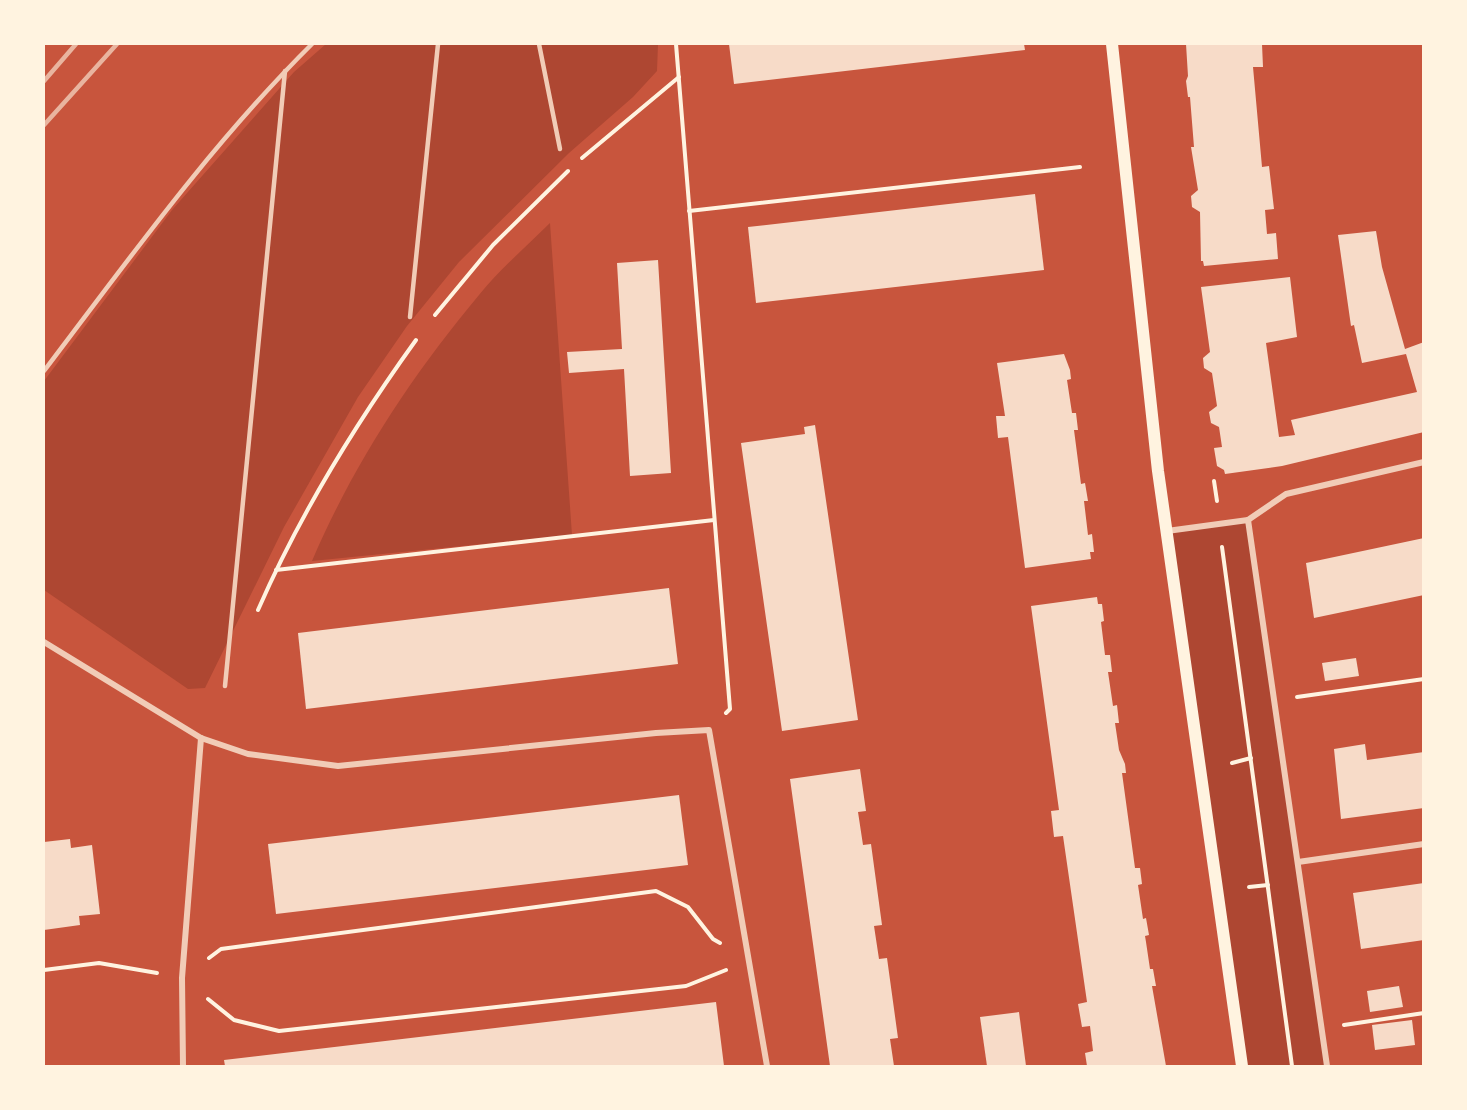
<svg xmlns="http://www.w3.org/2000/svg" width="1467" height="1110" font-family="Commissioner,sans-serif">
	<style>
		.green { fill: #ae4732 }
		.building { fill: #f7dbc8 }
		.lines { fill: none; stroke-linecap: round; stroke-linejoin: round }
		.path { stroke: #fff3e0; stroke-width: 4 }
		.service { stroke: #f1ccb7; stroke-width: 4.5 }
		.minor { stroke: #f1ccb7; stroke-width: 6 }
		.secondary { stroke: #fff3e0; stroke-width: 12 }
		.rail { stroke: #e9b49f; stroke-width: 4.5 }
	</style>
	<rect width="100%" height="100%" fill="#c8553d"/>
	<g class="green">
		<path d="M 326,44 L 658,44 L 657,71 L 633,97 L 569,153 L 459,262 L 407,326 L 358,397 L 284,527 L 205,688 L 188,689 L 44,590 L 44,381 L 172,210 L 294,72 Z"/>
		<path d="M 550,223 L 572,535 L 312,561 C 353,465 412,375 479,295 C 500,269 526,247 550,223 Z"/>
		<path d="M 1248,520 L 1327,1066 L 1242,1066 L 1167,531 Z"/>
	</g>
	<g class="building">
		<path d="M 729,44 L 1024,44 L 1025,50 L 734,84 Z"/>
		<path d="M 1186,44 L 1262,44 L 1263,67 L 1253,67 L 1262,167 L 1269,166 L 1274,209 L 1265,210 L 1267,234 L 1276,233 L 1278,259 L 1204,266 L 1203,261 L 1201,261 L 1200,212 L 1192,207 L 1191,196 L 1198,190 L 1191,147 L 1194,147 L 1190,97 L 1188,97 L 1186,81 L 1188,76 Z"/>
		<path d="M 1035,194 L 1044,270 L 756,303 L 748,227 Z"/>
		<path d="M 1376,231 L 1382,267 L 1405,349 L 1424,342 L 1424,432 L 1282,466 L 1225,474 L 1224,470 L 1217,466 L 1214,448 L 1222,447 L 1219,427 L 1211,423 L 1209,412 L 1217,406 L 1212,373 L 1204,368 L 1203,358 L 1210,352 L 1201,287 L 1290,277 L 1297,337 L 1266,343 L 1279,437 L 1295,435 L 1291,420 L 1417,392 L 1406,354 L 1362,363 L 1354,325 L 1351,326 L 1338,235 Z"/>
		<path d="M 658,260 L 671,473 L 630,476 L 624,369 L 569,373 L 567,352 L 622,349 L 617,263 Z"/>
		<path d="M 1064,354 L 1070,370 L 1071,379 L 1067,380 L 1072,413 L 1076,413 L 1078,430 L 1074,430 L 1081,484 L 1085,483 L 1088,501 L 1084,501 L 1088,535 L 1092,534 L 1094,552 L 1090,552 L 1091,559 L 1025,568 L 1008,437 L 998,438 L 996,416 L 1005,416 L 997,363 Z"/>
		<path d="M 815,425 L 858,720 L 782,731 L 741,443 L 805,434 L 804,427 Z"/>
		<path d="M 1424,538 L 1424,595 L 1314,618 L 1306,563 Z"/>
		<path d="M 669,588 L 678,664 L 306,709 L 298,633 Z"/>
		<path d="M 1097,597 L 1098,604 L 1102,604 L 1104,621 L 1101,622 L 1105,655 L 1110,655 L 1112,672 L 1108,672 L 1113,706 L 1117,705 L 1119,723 L 1115,723 L 1119,750 L 1125,764 L 1126,773 L 1122,773 L 1135,868 L 1140,868 L 1142,884 L 1138,885 L 1143,919 L 1146,918 L 1149,935 L 1145,936 L 1146,942 L 1150,969 L 1153,969 L 1156,986 L 1152,986 L 1166,1066 L 1087,1066 L 1085,1053 L 1093,1051 L 1090,1026 L 1082,1027 L 1078,1004 L 1087,1002 L 1063,836 L 1054,837 L 1051,811 L 1059,810 L 1031,606 Z"/>
		<path d="M 1356,658 L 1359,676 L 1325,681 L 1322,663 Z"/>
		<path d="M 1365,744 L 1367,760 L 1424,752 L 1424,808 L 1341,819 L 1334,749 Z"/>
		<path d="M 860,769 L 866,811 L 858,812 L 863,845 L 871,844 L 882,925 L 874,926 L 879,959 L 887,958 L 898,1038 L 890,1039 L 894,1066 L 830,1066 L 790,779 Z"/>
		<path d="M 679,795 L 688,865 L 276,914 L 268,844 Z"/>
		<path d="M 70,839 L 71,848 L 92,845 L 100,914 L 79,916 L 80,925 L 44,930 L 44,842 Z"/>
		<path d="M 1424,883 L 1424,940 L 1361,949 L 1353,893 Z"/>
		<path d="M 1399,986 L 1403,1007 L 1370,1012 L 1367,991 Z"/>
		<path d="M 716,1002 L 724,1066 L 225,1066 L 224,1060 Z"/>
		<path d="M 1019,1012 L 1026,1066 L 987,1066 L 980,1017 Z"/>
		<path d="M 1412,1020 L 1415,1045 L 1375,1050 L 1372,1025 Z"/>
	</g>
	<g class="lines">
		<g class="path">
			<path d="M 676,44 L 730,709 L 726,713"/>
			<path d="M 582,158 L 679,77"/>
			<path d="M 689,211 L 1080,167"/>
			<path d="M 435,315 L 493,245 L 568,171"/>
			<path d="M 1214,481 L 1217,501"/>
			<path d="M 1222,547 L 1292,1066"/>
			<path d="M 276,570 L 714,520"/>
			<path d="M 258,610 C 300,514 354,426 416,340"/>
			<path d="M 1297,697 L 1424,679"/>
			<path d="M 1232,763 L 1251,758"/>
			<path d="M 1249,887 L 1268,885"/>
			<path d="M 209,958 L 221,949 L 656,891 L 688,907 L 713,939 L 720,943"/>
			<path d="M 44,970 L 99,963 L 157,973"/>
			<path d="M 208,999 L 234,1020 L 279,1031 L 686,986 L 726,970"/>
			<path d="M 1344,1025 L 1424,1013"/>
		</g>
		<g class="service">
			<path d="M 539,44 L 560,149"/>
			<path d="M 410,317 L 438,44"/>
			<path d="M 44,371 C 129,259 212,143 312,44"/>
			<path d="M 225,686 L 285,71"/>
		</g>
		<g class="minor">
			<path d="M 1248,520 L 1286,494 L 1424,462"/>
			<path d="M 1167,531 L 1248,520 L 1327,1066"/>
			<path d="M 44,642 L 201,738 L 248,754 L 338,766 L 656,733 L 709,730 L 767,1066"/>
			<path d="M 1298,862 L 1424,844"/>
			<path d="M 183,1066 L 182,978 L 201,738"/>
		</g>
		<path class="secondary" d="M 1112,44 L 1158,471 L 1242,1066"/>
		<g class="rail">
			<path d="M 44,81 L 76,44"/>
			<path d="M 44,125 L 117,44"/>
		</g>
	</g>
	<rect width="1467" height="1110" fill="none" stroke="#fff3e0" stroke-width="90"/>
</svg>
